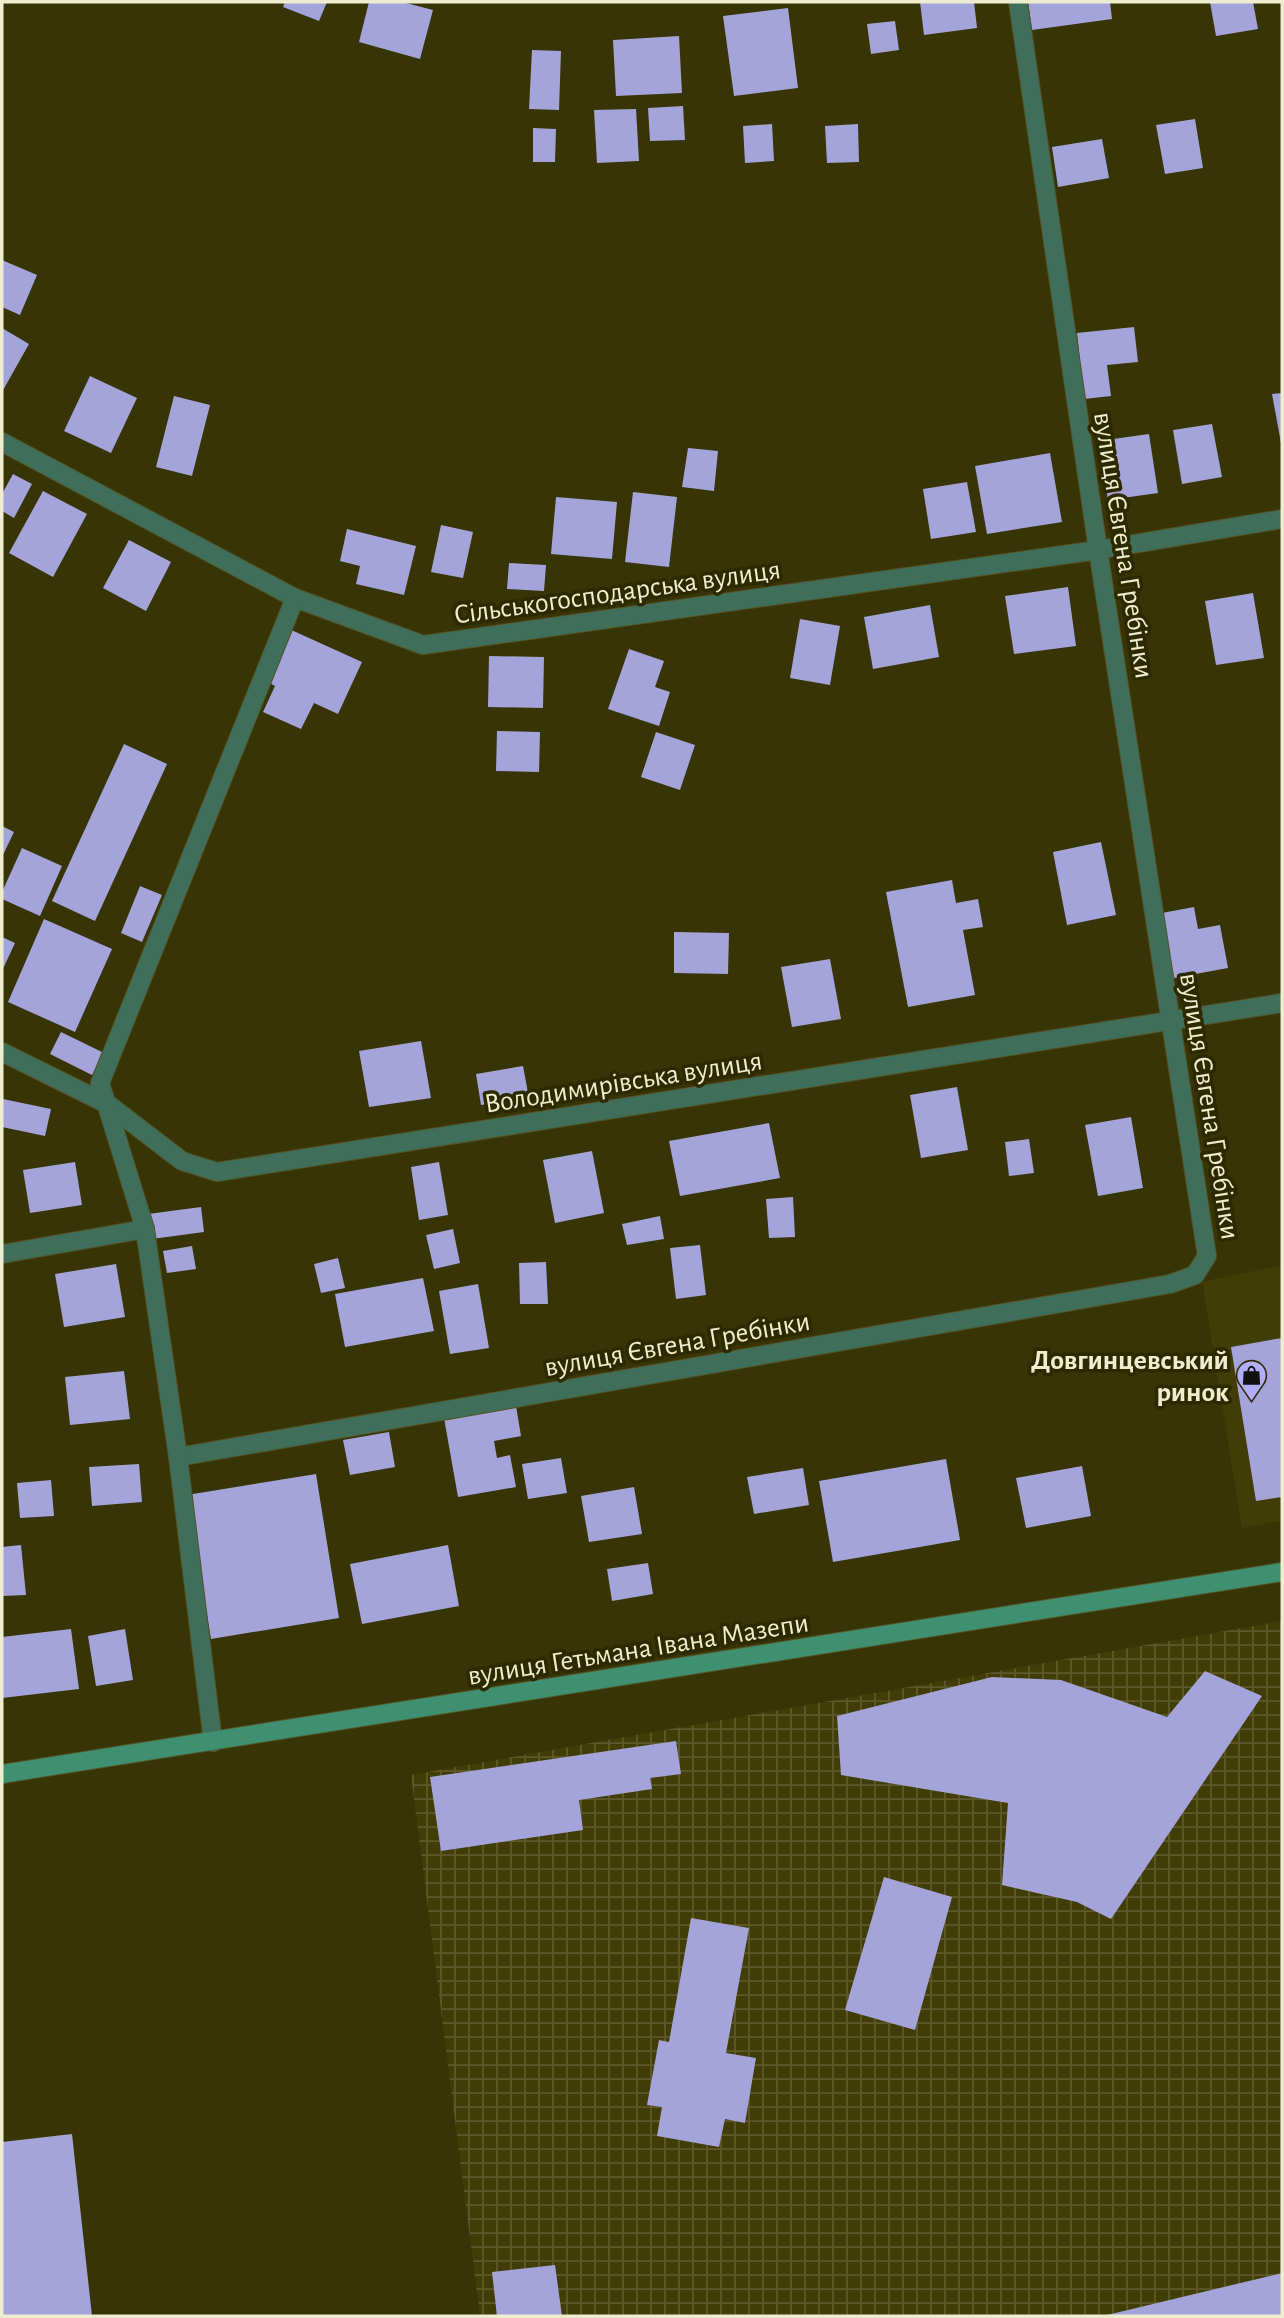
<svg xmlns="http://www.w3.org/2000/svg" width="1284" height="2318" font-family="'Alegreya Sans',sans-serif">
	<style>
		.built { fill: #413d07 }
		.industrial { fill: url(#industrial-grid) }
		.building { fill: #a5a4da }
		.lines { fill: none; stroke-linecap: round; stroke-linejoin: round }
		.street-casing { stroke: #545226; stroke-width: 20 }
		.secondary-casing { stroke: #545226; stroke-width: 20 }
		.street { stroke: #3f6f5a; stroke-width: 18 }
		.secondary { stroke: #3e9070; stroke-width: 18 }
		.labels { text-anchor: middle; stroke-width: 7; stroke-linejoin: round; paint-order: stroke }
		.street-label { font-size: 28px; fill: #eeedd0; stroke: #2d2a00 }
		.poi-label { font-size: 28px; font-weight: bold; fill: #eeedd0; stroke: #2d2a00; text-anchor: end }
	</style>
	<defs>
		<pattern id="industrial-grid" width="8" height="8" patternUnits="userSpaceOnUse" patternTransform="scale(1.75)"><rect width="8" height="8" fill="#413d07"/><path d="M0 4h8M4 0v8" fill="none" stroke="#5d592a"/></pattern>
	</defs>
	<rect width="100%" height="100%" fill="#373406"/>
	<path class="built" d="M 1282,1265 L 1282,1521 L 1242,1528 L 1202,1282 Z"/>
	<path class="industrial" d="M 1282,1621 L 1282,2316 L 480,2316 L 411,1775 Z"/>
	<g class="building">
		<path d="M 285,2 L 327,2 L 319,21 L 283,7 Z"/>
		<path d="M 369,2 L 402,2 L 433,10 L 420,59 L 359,42 Z"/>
		<path d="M 920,2 L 974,2 L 977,28 L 924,35 Z"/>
		<path d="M 1028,2 L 1110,2 L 1112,19 L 1032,30 Z"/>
		<path d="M 1210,2 L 1253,2 L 1258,29 L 1216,36 Z"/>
		<path d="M 788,8 L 798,88 L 734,96 L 723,16 Z"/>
		<path d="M 895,21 L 899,50 L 871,54 L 867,24 Z"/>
		<path d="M 679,36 L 682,93 L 616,96 L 613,40 Z"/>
		<path d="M 532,50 L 561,51 L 559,110 L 529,109 Z"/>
		<path d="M 683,106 L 685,140 L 650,141 L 648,108 Z"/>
		<path d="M 636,109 L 639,161 L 597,163 L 594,110 Z"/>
		<path d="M 1195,119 L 1203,168 L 1165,174 L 1156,125 Z"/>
		<path d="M 772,124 L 774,161 L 745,163 L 743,126 Z"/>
		<path d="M 858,124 L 859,162 L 827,163 L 825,126 Z"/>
		<path d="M 533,128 L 556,129 L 555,162 L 533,162 Z"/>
		<path d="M 1102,139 L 1109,178 L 1058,187 L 1052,147 Z"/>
		<path d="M 2,260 L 37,275 L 20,315 L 2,307 Z"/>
		<path d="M 1134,327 L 1138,362 L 1107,365 L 1111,396 L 1084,399 L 1077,333 Z"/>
		<path d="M 2,328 L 29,344 L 2,392 Z"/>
		<path d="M 90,376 L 137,398 L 111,453 L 64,431 Z"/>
		<path d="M 1282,393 L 1282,443 L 1281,443 L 1272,394 Z"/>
		<path d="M 174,396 L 210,405 L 192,476 L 156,467 Z"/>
		<path d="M 1212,424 L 1222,477 L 1182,484 L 1173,430 Z"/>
		<path d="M 1149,434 L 1158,493 L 1108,500 L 1099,441 Z"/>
		<path d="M 688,448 L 718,451 L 714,491 L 682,487 Z"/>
		<path d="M 1050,453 L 1062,522 L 987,534 L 975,466 Z"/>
		<path d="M 13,474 L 32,484 L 14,518 L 2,511 L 2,494 Z"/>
		<path d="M 967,482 L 976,532 L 931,539 L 923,489 Z"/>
		<path d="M 43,491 L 87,514 L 53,577 L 9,553 Z"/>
		<path d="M 633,492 L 677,497 L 669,567 L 625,562 Z"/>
		<path d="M 556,497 L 617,502 L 612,559 L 551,554 Z"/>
		<path d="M 441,525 L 473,532 L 463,578 L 431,572 Z"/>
		<path d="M 347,529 L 416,546 L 404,595 L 356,584 L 360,566 L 340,561 Z"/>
		<path d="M 129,540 L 171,562 L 146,611 L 103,588 Z"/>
		<path d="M 509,563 L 546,565 L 544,591 L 507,589 Z"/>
		<path d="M 1068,587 L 1076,646 L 1014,654 L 1005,596 Z"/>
		<path d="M 1253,593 L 1264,658 L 1216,665 L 1205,601 Z"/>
		<path d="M 930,605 L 939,657 L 873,669 L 864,617 Z"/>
		<path d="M 800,619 L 840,626 L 830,685 L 790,678 Z"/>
		<path d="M 287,628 L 362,662 L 338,714 L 314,703 L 301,729 L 263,712 L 275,686 L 264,680 Z"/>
		<path d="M 629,649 L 664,661 L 655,687 L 670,692 L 659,726 L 608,709 Z"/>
		<path d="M 489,656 L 544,657 L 543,708 L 488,707 Z"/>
		<path d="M 497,731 L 540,732 L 539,772 L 496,771 Z"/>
		<path d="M 656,732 L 695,745 L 680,790 L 641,777 Z"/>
		<path d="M 124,744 L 167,764 L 95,921 L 52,901 Z"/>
		<path d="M 2,826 L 14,832 L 2,857 Z"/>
		<path d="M 1101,842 L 1116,915 L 1067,925 L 1053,852 Z"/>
		<path d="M 22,848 L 62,866 L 40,916 L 2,899 L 2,892 Z"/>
		<path d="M 952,880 L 956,903 L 978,899 L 983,927 L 963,930 L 975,995 L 908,1007 L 886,892 Z"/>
		<path d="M 140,886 L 162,895 L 142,942 L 121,933 Z"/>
		<path d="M 1194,907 L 1198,929 L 1220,925 L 1228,968 L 1174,978 L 1162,913 Z"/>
		<path d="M 44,919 L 112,949 L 75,1032 L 8,1002 Z"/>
		<path d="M 674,932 L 729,933 L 728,974 L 674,973 Z"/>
		<path d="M 2,937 L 15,943 L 2,971 Z"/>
		<path d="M 830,959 L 841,1019 L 792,1027 L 781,967 Z"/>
		<path d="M 61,1032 L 104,1053 L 92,1075 L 50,1054 Z"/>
		<path d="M 421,1041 L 431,1098 L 369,1107 L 359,1051 Z"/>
		<path d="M 523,1066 L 529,1098 L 481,1105 L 476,1074 Z"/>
		<path d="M 957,1087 L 968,1150 L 921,1158 L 910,1095 Z"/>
		<path d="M 3,1099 L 51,1109 L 45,1136 L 2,1127 Z"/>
		<path d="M 1131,1117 L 1143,1188 L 1098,1196 L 1085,1125 Z"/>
		<path d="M 769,1123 L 780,1178 L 680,1196 L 669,1141 Z"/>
		<path d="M 1029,1139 L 1034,1173 L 1009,1176 L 1005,1142 Z"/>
		<path d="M 592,1151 L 604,1213 L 555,1223 L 543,1160 Z"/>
		<path d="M 75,1162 L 82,1205 L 30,1213 L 23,1170 Z"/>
		<path d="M 439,1162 L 448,1215 L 419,1220 L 411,1167 Z"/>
		<path d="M 793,1197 L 795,1237 L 769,1238 L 766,1199 Z"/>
		<path d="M 201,1207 L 204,1232 L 152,1239 L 148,1214 Z"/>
		<path d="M 660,1216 L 664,1239 L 627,1245 L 622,1224 Z"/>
		<path d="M 453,1229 L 460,1263 L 434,1269 L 426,1235 Z"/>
		<path d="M 700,1245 L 706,1295 L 676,1299 L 670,1248 Z"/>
		<path d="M 192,1246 L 196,1269 L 167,1273 L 163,1251 Z"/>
		<path d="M 338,1258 L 345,1288 L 321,1293 L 314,1264 Z"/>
		<path d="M 546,1262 L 548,1304 L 520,1304 L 519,1263 Z"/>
		<path d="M 116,1264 L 125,1317 L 64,1327 L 55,1274 Z"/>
		<path d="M 423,1278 L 434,1331 L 345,1347 L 335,1294 Z"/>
		<path d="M 478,1284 L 489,1348 L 450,1354 L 439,1291 Z"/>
		<path d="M 1282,1338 L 1282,1497 L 1256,1501 L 1231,1347 Z"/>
		<path d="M 124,1371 L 130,1419 L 70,1425 L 65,1377 Z"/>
		<path d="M 516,1406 L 521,1436 L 494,1441 L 497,1458 L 510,1455 L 516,1487 L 458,1497 L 444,1418 Z"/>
		<path d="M 389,1432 L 395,1467 L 350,1475 L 343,1440 Z"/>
		<path d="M 561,1458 L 567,1493 L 528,1499 L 522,1464 Z"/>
		<path d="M 946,1459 L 960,1540 L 833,1562 L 819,1481 Z"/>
		<path d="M 139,1464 L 142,1502 L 92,1506 L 89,1467 Z"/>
		<path d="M 1082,1466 L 1091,1516 L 1026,1528 L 1016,1478 Z"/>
		<path d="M 803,1468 L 809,1505 L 754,1514 L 747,1477 Z"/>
		<path d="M 316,1474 L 339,1618 L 211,1639 L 187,1495 Z"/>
		<path d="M 51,1480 L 54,1516 L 20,1518 L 17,1483 Z"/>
		<path d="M 634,1487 L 642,1534 L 589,1542 L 581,1496 Z"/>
		<path d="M 21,1545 L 26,1595 L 2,1596 L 2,1547 Z"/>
		<path d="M 448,1545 L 459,1606 L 362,1624 L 350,1564 Z"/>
		<path d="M 648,1563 L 653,1594 L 612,1601 L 607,1569 Z"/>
		<path d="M 71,1629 L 79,1689 L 2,1698 L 2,1637 Z"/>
		<path d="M 125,1629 L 133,1680 L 96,1686 L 88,1636 Z"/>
		<path d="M 1205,1671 L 1262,1696 L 1111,1919 L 1077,1902 L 1002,1885 L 1008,1803 L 841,1775 L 837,1716 L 992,1677 L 1061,1680 L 1167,1717 Z"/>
		<path d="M 676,1741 L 681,1774 L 650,1778 L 652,1789 L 579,1800 L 583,1830 L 441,1851 L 430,1777 Z"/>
		<path d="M 884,1877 L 952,1897 L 915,2030 L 845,2010 Z"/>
		<path d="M 691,1918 L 749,1928 L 726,2053 L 756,2058 L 745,2123 L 725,2119 L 719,2147 L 657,2136 L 662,2107 L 647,2105 L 659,2040 L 669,2042 Z"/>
		<path d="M 72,2134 L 92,2316 L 2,2316 L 2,2142 Z"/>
		<path d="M 555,2265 L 562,2316 L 497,2316 L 492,2272 Z"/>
		<path d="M 1282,2273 L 1282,2316 L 1108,2316 L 1107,2315 Z"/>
	</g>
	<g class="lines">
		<defs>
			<g id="street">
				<path d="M 2,442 L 295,598 L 423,645 L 1098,550 L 1282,519"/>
				<path d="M 2,1052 L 109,1105 L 182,1161 L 217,1172 L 1282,1003"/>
				<path d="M 2,1254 L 145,1229"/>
				<path d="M 178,1457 L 1170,1284 L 1195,1275 L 1207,1256 L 1098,550 L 1018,2"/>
				<path d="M 213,1742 L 178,1457 L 145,1229 L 100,1083 L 295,598"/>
			</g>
			<path id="secondary" d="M 2,1774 L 1282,1572"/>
		</defs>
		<use href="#street" class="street-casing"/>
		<use href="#secondary" class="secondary-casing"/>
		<use href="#street" class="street"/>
		<use href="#secondary" class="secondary"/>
	</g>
	<defs>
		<symbol id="shop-pin" viewBox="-11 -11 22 30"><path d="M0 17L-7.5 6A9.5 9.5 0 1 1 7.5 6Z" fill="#b0aefa" stroke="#2d2a00"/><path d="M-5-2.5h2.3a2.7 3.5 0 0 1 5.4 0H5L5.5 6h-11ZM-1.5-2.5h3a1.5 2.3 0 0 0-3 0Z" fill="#111"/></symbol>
	</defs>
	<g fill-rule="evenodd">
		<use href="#shop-pin" x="1234" y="1358" width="35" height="47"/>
	</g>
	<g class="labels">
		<g class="street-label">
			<text transform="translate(1125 545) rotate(81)" y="10">вулиця Євгена Гребінки</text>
			<text transform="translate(617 591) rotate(-8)" y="10">Сільськогосподарська вулиця</text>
			<text transform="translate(623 1081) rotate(-9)" y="10">Володимирівська вулиця</text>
			<text transform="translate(1211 1106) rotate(81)" y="10">вулиця Євгена Гребінки</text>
			<text transform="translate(677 1343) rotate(-10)" y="10">вулиця Євгена Гребінки</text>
			<text transform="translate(638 1648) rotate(-9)" y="10">вулиця Гетьмана Івана Мазепи</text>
		</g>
		<g class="poi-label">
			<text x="1229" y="1369">Довгинцевський<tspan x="1229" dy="32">ринок</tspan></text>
		</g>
	</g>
	<rect width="1284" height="2318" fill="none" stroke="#eeedd0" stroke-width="7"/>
</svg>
